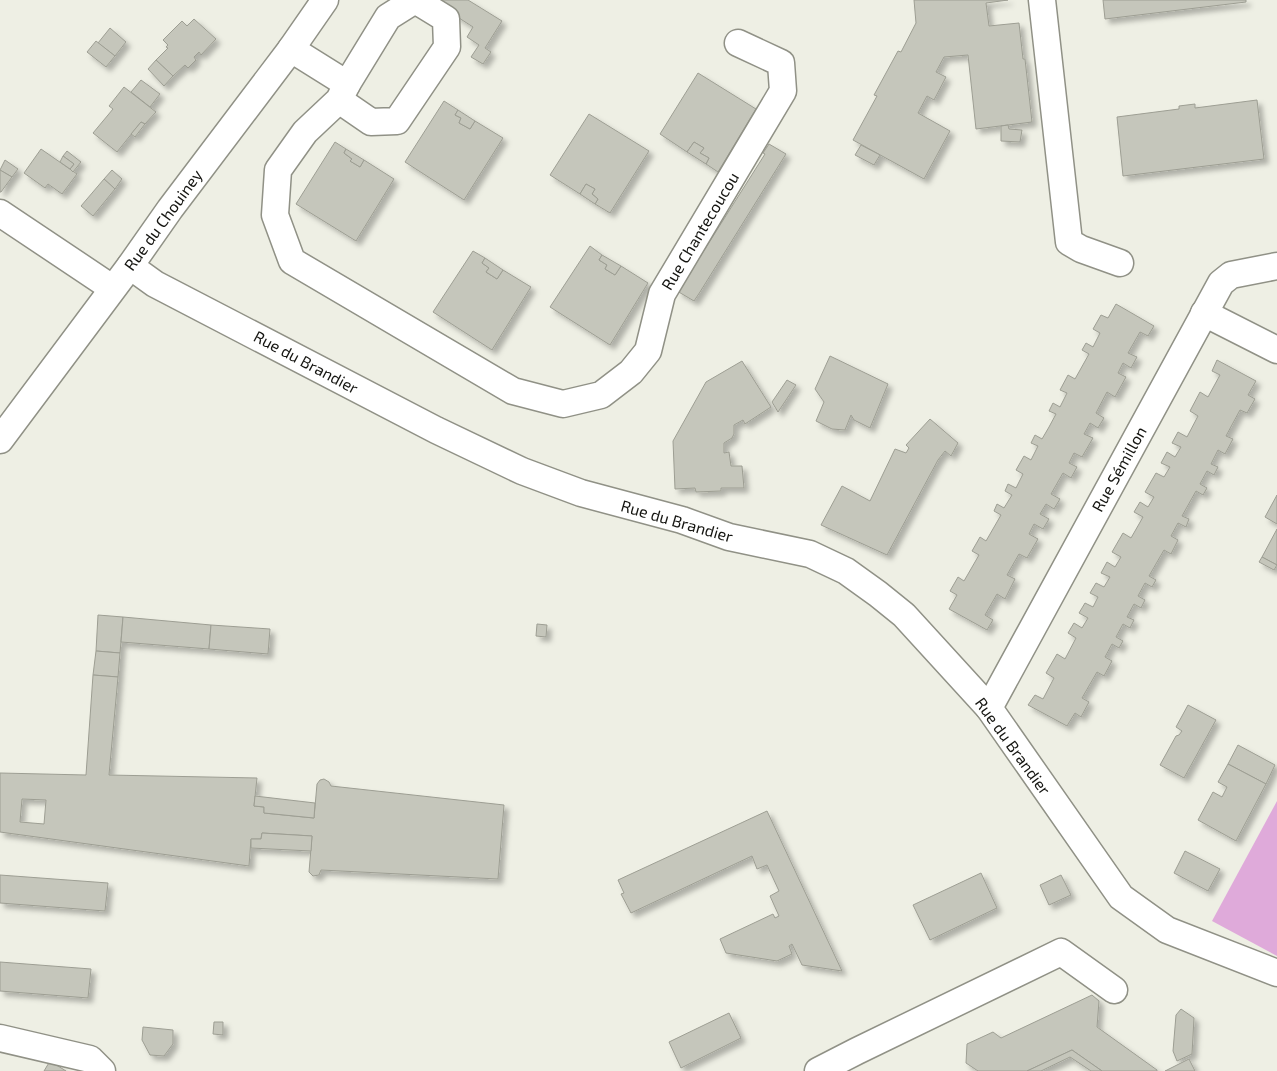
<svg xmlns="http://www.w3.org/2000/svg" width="1277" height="1071" font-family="'Exo 2',sans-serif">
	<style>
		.green { fill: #dfaada }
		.building { fill: #c5c6bb; stroke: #9d9e93; fill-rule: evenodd; filter: url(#shadow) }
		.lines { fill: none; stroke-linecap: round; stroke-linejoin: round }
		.minor-casing { stroke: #909186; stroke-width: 29 }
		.minor { stroke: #fff; stroke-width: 26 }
		.labels { text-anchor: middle; stroke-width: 4; stroke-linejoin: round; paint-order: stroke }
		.street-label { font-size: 16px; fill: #151511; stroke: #fff }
	</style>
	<defs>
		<filter id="shadow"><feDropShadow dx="4.5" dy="4.5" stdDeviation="2.5" flood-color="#0004"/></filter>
	</defs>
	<rect width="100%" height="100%" fill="#eeefe4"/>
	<path class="green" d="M 1277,801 L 1277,956 L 1212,921 Z"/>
	<g class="building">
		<path d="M 431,0 L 468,0 L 502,21 L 485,48 L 491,52 L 483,64 L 471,57 L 479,45 L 467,37 L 473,27 Z"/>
		<path d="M 914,0 L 1008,0 L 986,3 L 989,26 L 1019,23 L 1023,59 L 1025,59 L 1032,122 L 976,129 L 968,55 L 944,57 L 936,72 L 946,77 L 934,100 L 927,96 L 918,113 L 950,131 L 924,179 L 853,140 L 877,96 L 874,95 L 898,51 L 901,52 L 916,23 Z"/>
		<path d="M 1103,0 L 1246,0 L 1246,2 L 1105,19 Z"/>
		<path d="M 194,19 L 216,39 L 201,55 L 199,52 L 194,57 L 196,60 L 188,68 L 185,65 L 173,76 L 156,60 L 168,48 L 166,47 L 168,45 L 163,40 L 182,21 L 187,26 Z"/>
		<path d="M 110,28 L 126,42 L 115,56 L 98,43 Z"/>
		<path d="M 96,41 L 115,56 L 106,67 L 87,52 Z"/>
		<path d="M 156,60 L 173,76 L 164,86 L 148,69 Z"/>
		<path d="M 698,73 L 756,109 L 718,172 L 706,164 L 709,158 L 700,153 L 704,148 L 694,142 L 687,152 L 660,134 Z"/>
		<path d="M 141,80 L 160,94 L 150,107 L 131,92 Z"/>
		<path d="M 124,87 L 156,112 L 145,124 L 141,122 L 117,152 L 93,133 L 113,109 L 109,106 Z"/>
		<path d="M 1257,100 L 1264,159 L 1123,176 L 1117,117 L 1179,109 L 1179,106 L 1195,104 L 1195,108 Z"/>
		<path d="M 444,101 L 458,110 L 455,115 L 461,118 L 459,123 L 470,129 L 475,121 L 503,138 L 464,200 L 405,162 Z"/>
		<path d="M 458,110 L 475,121 L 470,129 L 459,123 L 461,118 L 455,115 Z"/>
		<path d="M 589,114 L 649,151 L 610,213 L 595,204 L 598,199 L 592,194 L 595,189 L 586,184 L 580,194 L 550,175 Z"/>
		<path d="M 141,122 L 145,124 L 135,137 L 131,134 Z"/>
		<path d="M 1008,125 L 1009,129 L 1022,130 L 1020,142 L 1001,141 L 1001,126 Z"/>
		<path d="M 335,142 L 346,149 L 344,153 L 352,159 L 350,161 L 360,167 L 364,160 L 394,179 L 356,241 L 296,204 Z"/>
		<path d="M 694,142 L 704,148 L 700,153 L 709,158 L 706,164 L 687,152 Z"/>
		<path d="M 769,144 L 786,154 L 700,292 L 694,301 L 677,291 L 684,282 L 765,154 L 763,153 Z"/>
		<path d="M 861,145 L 880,155 L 874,165 L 855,155 Z"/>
		<path d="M 41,149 L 77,174 L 62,194 L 48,184 L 45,188 L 24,173 Z"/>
		<path d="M 346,149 L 364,160 L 360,167 L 350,161 L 352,159 L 344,153 Z"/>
		<path d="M 67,151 L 81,162 L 73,172 L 70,169 L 74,164 L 63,156 Z"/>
		<path d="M 63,156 L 74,164 L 70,169 L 60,162 Z"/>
		<path d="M 5,160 L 18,169 L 12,177 L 0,170 Z"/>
		<path d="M 0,170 L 12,177 L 1,192 L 0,192 Z"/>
		<path d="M 112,170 L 122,179 L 115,189 L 104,179 Z"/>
		<path d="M 104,179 L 115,189 L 93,216 L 81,206 Z"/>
		<path d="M 586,184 L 595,189 L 592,194 L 598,199 L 595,204 L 580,194 Z"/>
		<path d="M 590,246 L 602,255 L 599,260 L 607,265 L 605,269 L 615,275 L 621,266 L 648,283 L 610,345 L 550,307 Z"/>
		<path d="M 473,251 L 485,258 L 482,263 L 489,268 L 486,272 L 497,279 L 503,270 L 531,287 L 492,350 L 433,312 Z"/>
		<path d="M 602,255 L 621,266 L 615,275 L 605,269 L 607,265 L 599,260 Z"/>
		<path d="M 485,258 L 503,270 L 497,279 L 486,272 L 489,268 L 482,263 Z"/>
		<path d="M 1116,304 L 1154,326 L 1148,336 L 1140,332 L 1128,353 L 1137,357 L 1131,368 L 1123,363 L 1118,373 L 1126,377 L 1115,397 L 1107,392 L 1096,413 L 1104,418 L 1098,428 L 1090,423 L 1084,434 L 1093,438 L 1082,457 L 1074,453 L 1069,463 L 1077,467 L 1071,478 L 1063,473 L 1051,494 L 1060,499 L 1054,509 L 1046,504 L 1040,514 L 1049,519 L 1043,529 L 1034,524 L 1029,534 L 1038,539 L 1027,558 L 1019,554 L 1007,575 L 1015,579 L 1005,599 L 997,594 L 985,615 L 993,620 L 987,630 L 949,609 L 957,595 L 950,591 L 958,577 L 964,581 L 979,555 L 972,551 L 980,537 L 986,541 L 1001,515 L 994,511 L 997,504 L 1004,508 L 1012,495 L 1005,491 L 1008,484 L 1016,488 L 1023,474 L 1016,470 L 1024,456 L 1031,460 L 1038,446 L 1031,443 L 1035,435 L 1042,439 L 1049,427 L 1056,414 L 1049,411 L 1053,403 L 1060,407 L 1067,393 L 1060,390 L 1068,375 L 1075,379 L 1089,354 L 1082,350 L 1086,343 L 1093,347 L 1100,333 L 1093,329 L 1101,315 L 1108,318 Z"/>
		<path d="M 830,356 L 888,384 L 870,428 L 854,420 L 851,415 L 845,430 L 832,429 L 816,421 L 824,402 L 815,389 Z"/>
		<path d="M 1217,360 L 1256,381 L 1248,395 L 1255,399 L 1247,413 L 1240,410 L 1226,436 L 1233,439 L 1225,454 L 1218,450 L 1211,464 L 1218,467 L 1214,475 L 1207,471 L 1200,484 L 1207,488 L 1203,495 L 1196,491 L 1182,516 L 1189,519 L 1186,527 L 1178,523 L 1171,536 L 1178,540 L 1171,554 L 1164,550 L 1149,576 L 1156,580 L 1152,587 L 1145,583 L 1138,596 L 1145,600 L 1141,608 L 1134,604 L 1127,617 L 1134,620 L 1130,628 L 1123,624 L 1116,637 L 1123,641 L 1119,648 L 1112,644 L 1105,657 L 1112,661 L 1104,676 L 1097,672 L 1082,698 L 1089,702 L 1081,717 L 1075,713 L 1067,726 L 1028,705 L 1035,695 L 1043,699 L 1054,678 L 1046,673 L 1057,654 L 1065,659 L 1076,638 L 1068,633 L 1074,623 L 1082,628 L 1088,618 L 1079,613 L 1085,603 L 1093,607 L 1098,597 L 1090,593 L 1096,583 L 1104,587 L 1110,577 L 1101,573 L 1107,562 L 1115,567 L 1121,557 L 1112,552 L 1123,533 L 1131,538 L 1143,517 L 1134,512 L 1140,502 L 1148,507 L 1154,497 L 1145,492 L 1156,473 L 1164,477 L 1170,467 L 1161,463 L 1167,452 L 1175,457 L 1181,447 L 1172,443 L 1178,432 L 1187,437 L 1198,416 L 1190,411 L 1200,392 L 1208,397 L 1220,375 L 1212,371 Z"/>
		<path d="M 742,361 L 771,407 L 745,424 L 743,420 L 734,425 L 734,434 L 732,438 L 724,443 L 724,453 L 729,452 L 731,466 L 742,466 L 744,488 L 721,488 L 721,491 L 696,492 L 695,488 L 675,489 L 673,441 L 706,382 Z"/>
		<path d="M 787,380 L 796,385 L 778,412 L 772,402 Z"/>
		<path d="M 930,419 L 958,443 L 951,456 L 945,451 L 938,460 L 887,555 L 821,525 L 842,486 L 870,501 L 895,449 L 906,453 L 909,448 L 906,445 Z"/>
		<path d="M 1277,495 L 1277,524 L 1265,517 Z"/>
		<path d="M 1277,529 L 1277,565 L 1262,557 Z"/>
		<path d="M 1262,557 L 1277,565 L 1274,570 L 1259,562 Z"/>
		<path d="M 98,615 L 123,617 L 120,653 L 96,651 Z"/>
		<path d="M 123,617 L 211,625 L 209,649 L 121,642 Z"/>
		<path d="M 537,624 L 547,625 L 546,637 L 536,636 Z"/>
		<path d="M 211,625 L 270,629 L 268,654 L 209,649 Z"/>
		<path d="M 96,651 L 120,653 L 118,677 L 93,675 Z"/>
		<path d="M 93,675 L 118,677 L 109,775 L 257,778 L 254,806 L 264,807 L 264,813 L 314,818 L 317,784 L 320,780 L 324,779 L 329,782 L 331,786 L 504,805 L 498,879 L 321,870 L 319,875 L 313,876 L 309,872 L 312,836 L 262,833 L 261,839 L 251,839 L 249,866 L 0,832 L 0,773 L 86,775 ZM 22,799 L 46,800 L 44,824 L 20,822 Z"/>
		<path d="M 1188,705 L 1216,720 L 1184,778 L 1160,765 L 1176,736 L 1179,735 L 1182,731 L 1176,727 Z"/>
		<path d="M 1238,745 L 1275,765 L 1266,784 L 1228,764 Z"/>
		<path d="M 1228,764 L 1266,784 L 1236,841 L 1198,820 L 1213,792 L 1222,797 L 1227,787 L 1218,782 Z"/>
		<path d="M 255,796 L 315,803 L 314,818 L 264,813 L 264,807 L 254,806 Z"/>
		<path d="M 767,811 L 842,971 L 802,965 L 792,944 L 789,946 L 792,954 L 777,961 L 726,953 L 720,939 L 773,914 L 775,918 L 779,916 L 770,896 L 779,891 L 767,865 L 757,869 L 752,856 L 631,913 L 621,894 L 624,893 L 618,880 Z"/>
		<path d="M 262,833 L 312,836 L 311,851 L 251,848 L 251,839 L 261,839 Z"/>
		<path d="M 1185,851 L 1220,869 L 1208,891 L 1174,873 Z"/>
		<path d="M 981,873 L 997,908 L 930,940 L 913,905 Z"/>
		<path d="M 0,875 L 108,883 L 105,911 L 0,903 Z"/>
		<path d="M 1061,875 L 1071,895 L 1049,905 L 1040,885 Z"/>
		<path d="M 0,962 L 91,969 L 88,998 L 0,991 Z"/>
		<path d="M 1092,995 L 1099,1001 L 1097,1027 L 1157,1070 L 1157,1071 L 1102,1071 L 1072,1050 L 1027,1071 L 978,1071 L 966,1063 L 967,1044 L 993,1032 L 1001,1038 Z"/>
		<path d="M 1181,1009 L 1194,1018 L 1192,1054 L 1177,1061 L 1173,1051 L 1176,1015 Z"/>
		<path d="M 729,1013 L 741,1038 L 681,1068 L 669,1042 Z"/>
		<path d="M 214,1022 L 223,1022 L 223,1035 L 213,1034 Z"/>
		<path d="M 143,1027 L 173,1030 L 173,1044 L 164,1056 L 150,1055 L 142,1040 Z"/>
		<path d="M 1072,1050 L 1102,1071 L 1091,1071 L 1070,1057 L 1041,1071 L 1027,1071 Z"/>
		<path d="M 1189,1059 L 1195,1071 L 1165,1071 Z"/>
		<path d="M 50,1061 L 66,1071 L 44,1071 Z"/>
	</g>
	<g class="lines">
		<defs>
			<g id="minor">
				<path d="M 1042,0 L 1069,242 L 1081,249 L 1120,263"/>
				<path d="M 291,49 L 347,84"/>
				<path d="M 339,100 L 371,122 L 397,121 L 447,47 L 446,19 L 415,0 L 388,17 L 347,84 L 339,100 L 305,132 L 278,170 L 275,215 L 292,261 L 513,391 L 563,404 L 601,395 L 631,372 L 648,351 L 662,294 L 783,91 L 781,63 L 738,43"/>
				<path d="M 0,213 L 112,288"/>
				<path d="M 130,266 L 155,284 L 436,430 L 522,471 L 581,493 L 682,520 L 729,537 L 810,554 L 846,571 L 878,594 L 904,615 L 989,708 L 1121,897 L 1167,930 L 1277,973"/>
				<path d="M 1204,313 L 1277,350"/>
				<path d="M 0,440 L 130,266 L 170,209 L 291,49 L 325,0"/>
				<path d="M 989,708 L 1221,283 L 1231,275 L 1277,266"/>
				<path d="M 0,1038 L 90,1059 L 102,1071"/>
				<path d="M 818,1071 L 857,1051 L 1061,952 L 1114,990"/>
			</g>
		</defs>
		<use href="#minor" class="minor-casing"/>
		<use href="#minor" class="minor"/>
	</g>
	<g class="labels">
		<g class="street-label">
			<text transform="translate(163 220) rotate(-54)" y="6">Rue du Chouiney</text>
			<text transform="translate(700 231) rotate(-59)" y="6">Rue Chantecoucou</text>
			<text transform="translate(306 362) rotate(28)" y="6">Rue du Brandier</text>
			<text transform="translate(1119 469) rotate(-61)" y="6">Rue Sémillon</text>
			<text transform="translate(677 521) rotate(16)" y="6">Rue du Brandier</text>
			<text transform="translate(1013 746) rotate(54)" y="6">Rue du Brandier</text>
		</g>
	</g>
</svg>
